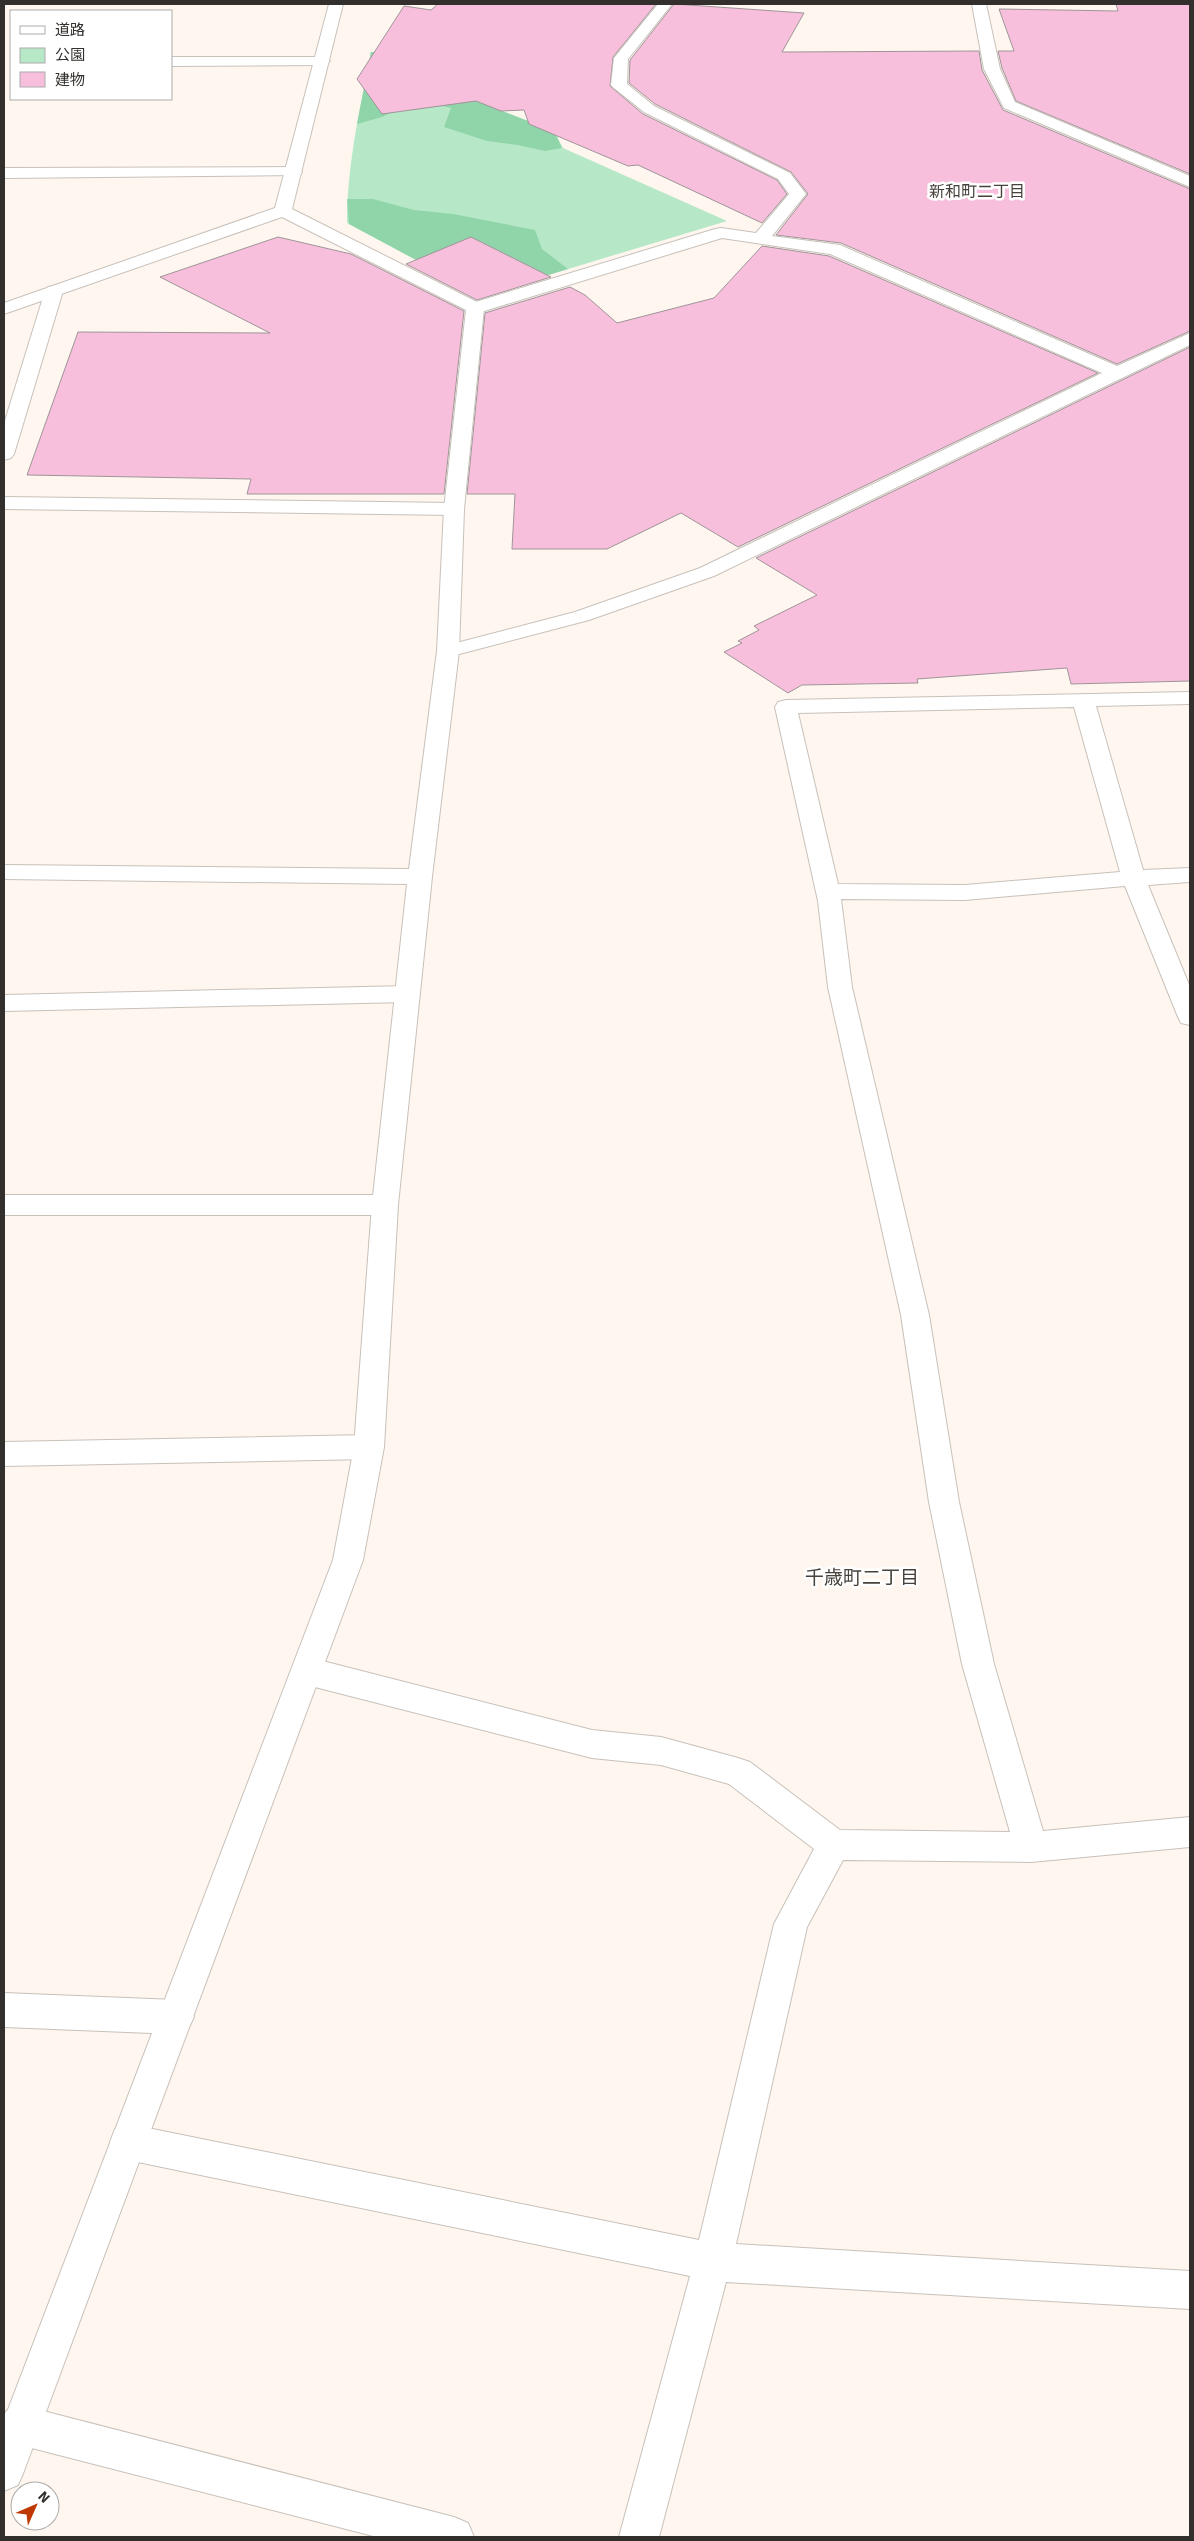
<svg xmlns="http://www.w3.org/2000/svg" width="1194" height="2541" font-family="Signika,'Noto Sans JP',sans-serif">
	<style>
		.green { fill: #b6e8c8 }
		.forest { fill: #90d5aa }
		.building { fill: #f7bfdb; stroke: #9e9599 }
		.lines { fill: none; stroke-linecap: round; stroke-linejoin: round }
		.street-casing { stroke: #c8c1ba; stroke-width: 2 }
		.secondary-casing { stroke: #c8c1ba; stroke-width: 2 }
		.street { fill: #fff; fill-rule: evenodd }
		.secondary { fill: #fff; fill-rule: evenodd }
		.labels { text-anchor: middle; stroke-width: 5; stroke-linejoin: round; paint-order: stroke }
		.far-neighbourhood-label { font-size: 16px; fill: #48423c; stroke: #fff }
		.neighbourhood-label { font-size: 19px; fill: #48423c; stroke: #fff }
	</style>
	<rect width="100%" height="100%" fill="#fef6ef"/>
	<path class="green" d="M 371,52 L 468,98 L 554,131 L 563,148 L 727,221 L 492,292 L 474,291 L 347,223 C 347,165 360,108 371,52 Z"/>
	<g class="forest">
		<path d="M 371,52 L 465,54 L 468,98 L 554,131 L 562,148 L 545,151 L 518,145 L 487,141 L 444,127 L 451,108 L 418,100 L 382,117 L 357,124 Z"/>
		<path d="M 347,199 L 373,199 L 414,210 L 453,214 L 535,230 L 542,249 L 568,269 L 492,292 L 474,291 L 349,224 Z"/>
	</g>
	<g class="building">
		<path d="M 438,4 L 656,4 L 613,57 L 610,86 L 643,114 L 777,180 L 787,194 L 762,223 L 638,165 L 628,166 L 529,124 L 524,110 L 501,111 L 476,101 L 382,114 L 357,79 L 404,6 L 431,10 Z"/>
		<path d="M 674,4 L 804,13 L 782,52 L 979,51 L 982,70 L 1003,110 L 1190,189 L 1190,331 L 1117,364 L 841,243 L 776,235 L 808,194 L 791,172 L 655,104 L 629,83 L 630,60 Z"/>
		<path d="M 1116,4 L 1190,4 L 1190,174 L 1016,101 L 1002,68 L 998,51 L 1014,51 L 999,9 L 1118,11 Z"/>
		<path d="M 278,237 L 351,254 L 464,311 L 444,494 L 247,494 L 251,479 L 27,475 L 78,332 L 270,333 L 160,277 Z"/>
		<path d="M 471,237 L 551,277 L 477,300 L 406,264 Z"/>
		<path d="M 762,246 L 829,256 L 1098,373 L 738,547 L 681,513 L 607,549 L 512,549 L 515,494 L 467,494 L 485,313 L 570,287 L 585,295 L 617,323 L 714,298 Z"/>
		<path d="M 1190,347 L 1190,681 L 1071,684 L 1067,668 L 917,679 L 918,683 L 802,685 L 788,693 L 724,652 L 742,643 L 738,641 L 759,630 L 754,626 L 817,595 L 756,558 Z"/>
	</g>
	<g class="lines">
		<defs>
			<g id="street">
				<path d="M 658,4 L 672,4 L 628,59 L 627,84 L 654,106 L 790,173 L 806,194 L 772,236 L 840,245 L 1117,366 L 1190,333 L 1190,345 L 714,576 L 589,620 L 448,657 L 441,655 L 437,651 L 441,647 L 575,612 L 700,568 L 1102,373 L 830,254 L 722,238 L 481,312 L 469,312 L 466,308 L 469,304 L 715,229 L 721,228 L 756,233 L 789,194 L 778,179 L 644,112 L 614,88 L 611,85 L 614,58 Z"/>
				<path d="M 972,4 L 986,4 L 1000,69 L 1015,102 L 1190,176 L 1190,187 L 1004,108 L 984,69 Z"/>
				<path d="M 171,57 L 323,57 L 330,61 L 323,65 L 171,66 Z"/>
				<path d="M 294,167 L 300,169 L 302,172 L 300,175 L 4,178 L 4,168 Z"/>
				<path d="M 54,286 L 60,287 L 63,291 L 14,454 L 11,458 L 4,460 L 4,424 L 45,291 L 48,287 Z"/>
				<path d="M 4,497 L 454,503 L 461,505 L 464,509 L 461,513 L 454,515 L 4,509 Z"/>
				<path d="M 1190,692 L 1190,704 L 1096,706 L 1143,870 L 1190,868 L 1190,882 L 1148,885 L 1190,987 L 1190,1025 L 1181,1023 L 1178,1017 L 1125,886 L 965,900 L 841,899 L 852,987 L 929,1315 L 959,1502 L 994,1664 L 1043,1831 L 1190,1817 L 1190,1847 L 1031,1862 L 843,1860 L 807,1927 L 736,2244 L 1190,2271 L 1190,2309 L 726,2282 L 659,2537 L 619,2537 L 690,2276 L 128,2160 L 115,2155 L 110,2142 L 115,2129 L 128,2124 L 699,2240 L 774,1924 L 814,1849 L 729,1784 L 661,1765 L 592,1758 L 307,1685 L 296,1681 L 291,1671 L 296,1661 L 307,1657 L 592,1730 L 661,1737 L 738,1758 L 750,1762 L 840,1830 L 1010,1832 L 962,1664 L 929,1502 L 901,1315 L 828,987 L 818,901 L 775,707 L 778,702 L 786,700 ZM 1074,707 L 1120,872 L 965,885 L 838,884 L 798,713 Z"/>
				<path d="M 407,986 L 416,988 L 419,994 L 416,1000 L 407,1002 L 4,1011 L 4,995 Z"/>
				<path d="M 4,1195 L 385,1195 L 394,1198 L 398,1205 L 394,1212 L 385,1215 L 4,1215 Z"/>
				<path d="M 369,1435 L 379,1439 L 384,1447 L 379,1455 L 369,1459 L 4,1466 L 4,1442 Z"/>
				<path d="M 4,1993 L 176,2000 L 188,2005 L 194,2017 L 188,2029 L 176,2034 L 4,2027 Z"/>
				<path d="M 20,2405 L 454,2517 L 468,2523 L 474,2537 L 377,2537 L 20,2445 L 6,2439 L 4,2417 L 6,2411 Z"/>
			</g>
			<path id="secondary" d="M 329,4 L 343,4 L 292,209 L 481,304 L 484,308 L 464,509 L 459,651 L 432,877 L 398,1205 L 384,1447 L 363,1560 L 24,2471 L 18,2485 L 4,2491 L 4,2420 L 333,1560 L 354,1447 L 372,1205 L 407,884 L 4,879 L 4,865 L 409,869 L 437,651 L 444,509 L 466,310 L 282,217 L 4,314 L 4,303 L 275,208 Z"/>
		</defs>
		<use href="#street" class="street-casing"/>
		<use href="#secondary" class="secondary-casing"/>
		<use href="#street" class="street"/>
		<use href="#secondary" class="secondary"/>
	</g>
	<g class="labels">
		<g class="far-neighbourhood-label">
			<text x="977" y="197">新和町二丁目</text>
		</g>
		<g class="neighbourhood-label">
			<text x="862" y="1584">千歳町二丁目</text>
		</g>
	</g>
	<rect width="1194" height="2541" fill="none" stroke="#322f2c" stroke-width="10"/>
	<rect x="10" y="10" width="162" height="90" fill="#ffffff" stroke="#adacab"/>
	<rect x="20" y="26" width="25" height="8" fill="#ffffff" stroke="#adacab"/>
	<text x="55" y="35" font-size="15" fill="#322f2c">道路</text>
	<rect x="20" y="48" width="25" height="15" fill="#b6e8c8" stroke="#adacab"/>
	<text x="55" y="60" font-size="15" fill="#322f2c">公園</text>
	<rect x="20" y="72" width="25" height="15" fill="#f7bfdb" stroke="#adacab"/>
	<text x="55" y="85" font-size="15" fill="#322f2c">建物</text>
	<g transform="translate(35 2506) rotate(45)"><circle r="24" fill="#ffffff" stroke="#adacab"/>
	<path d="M0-4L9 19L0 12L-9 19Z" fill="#c03801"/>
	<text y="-8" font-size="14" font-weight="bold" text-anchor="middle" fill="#322f2c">N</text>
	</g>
</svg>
